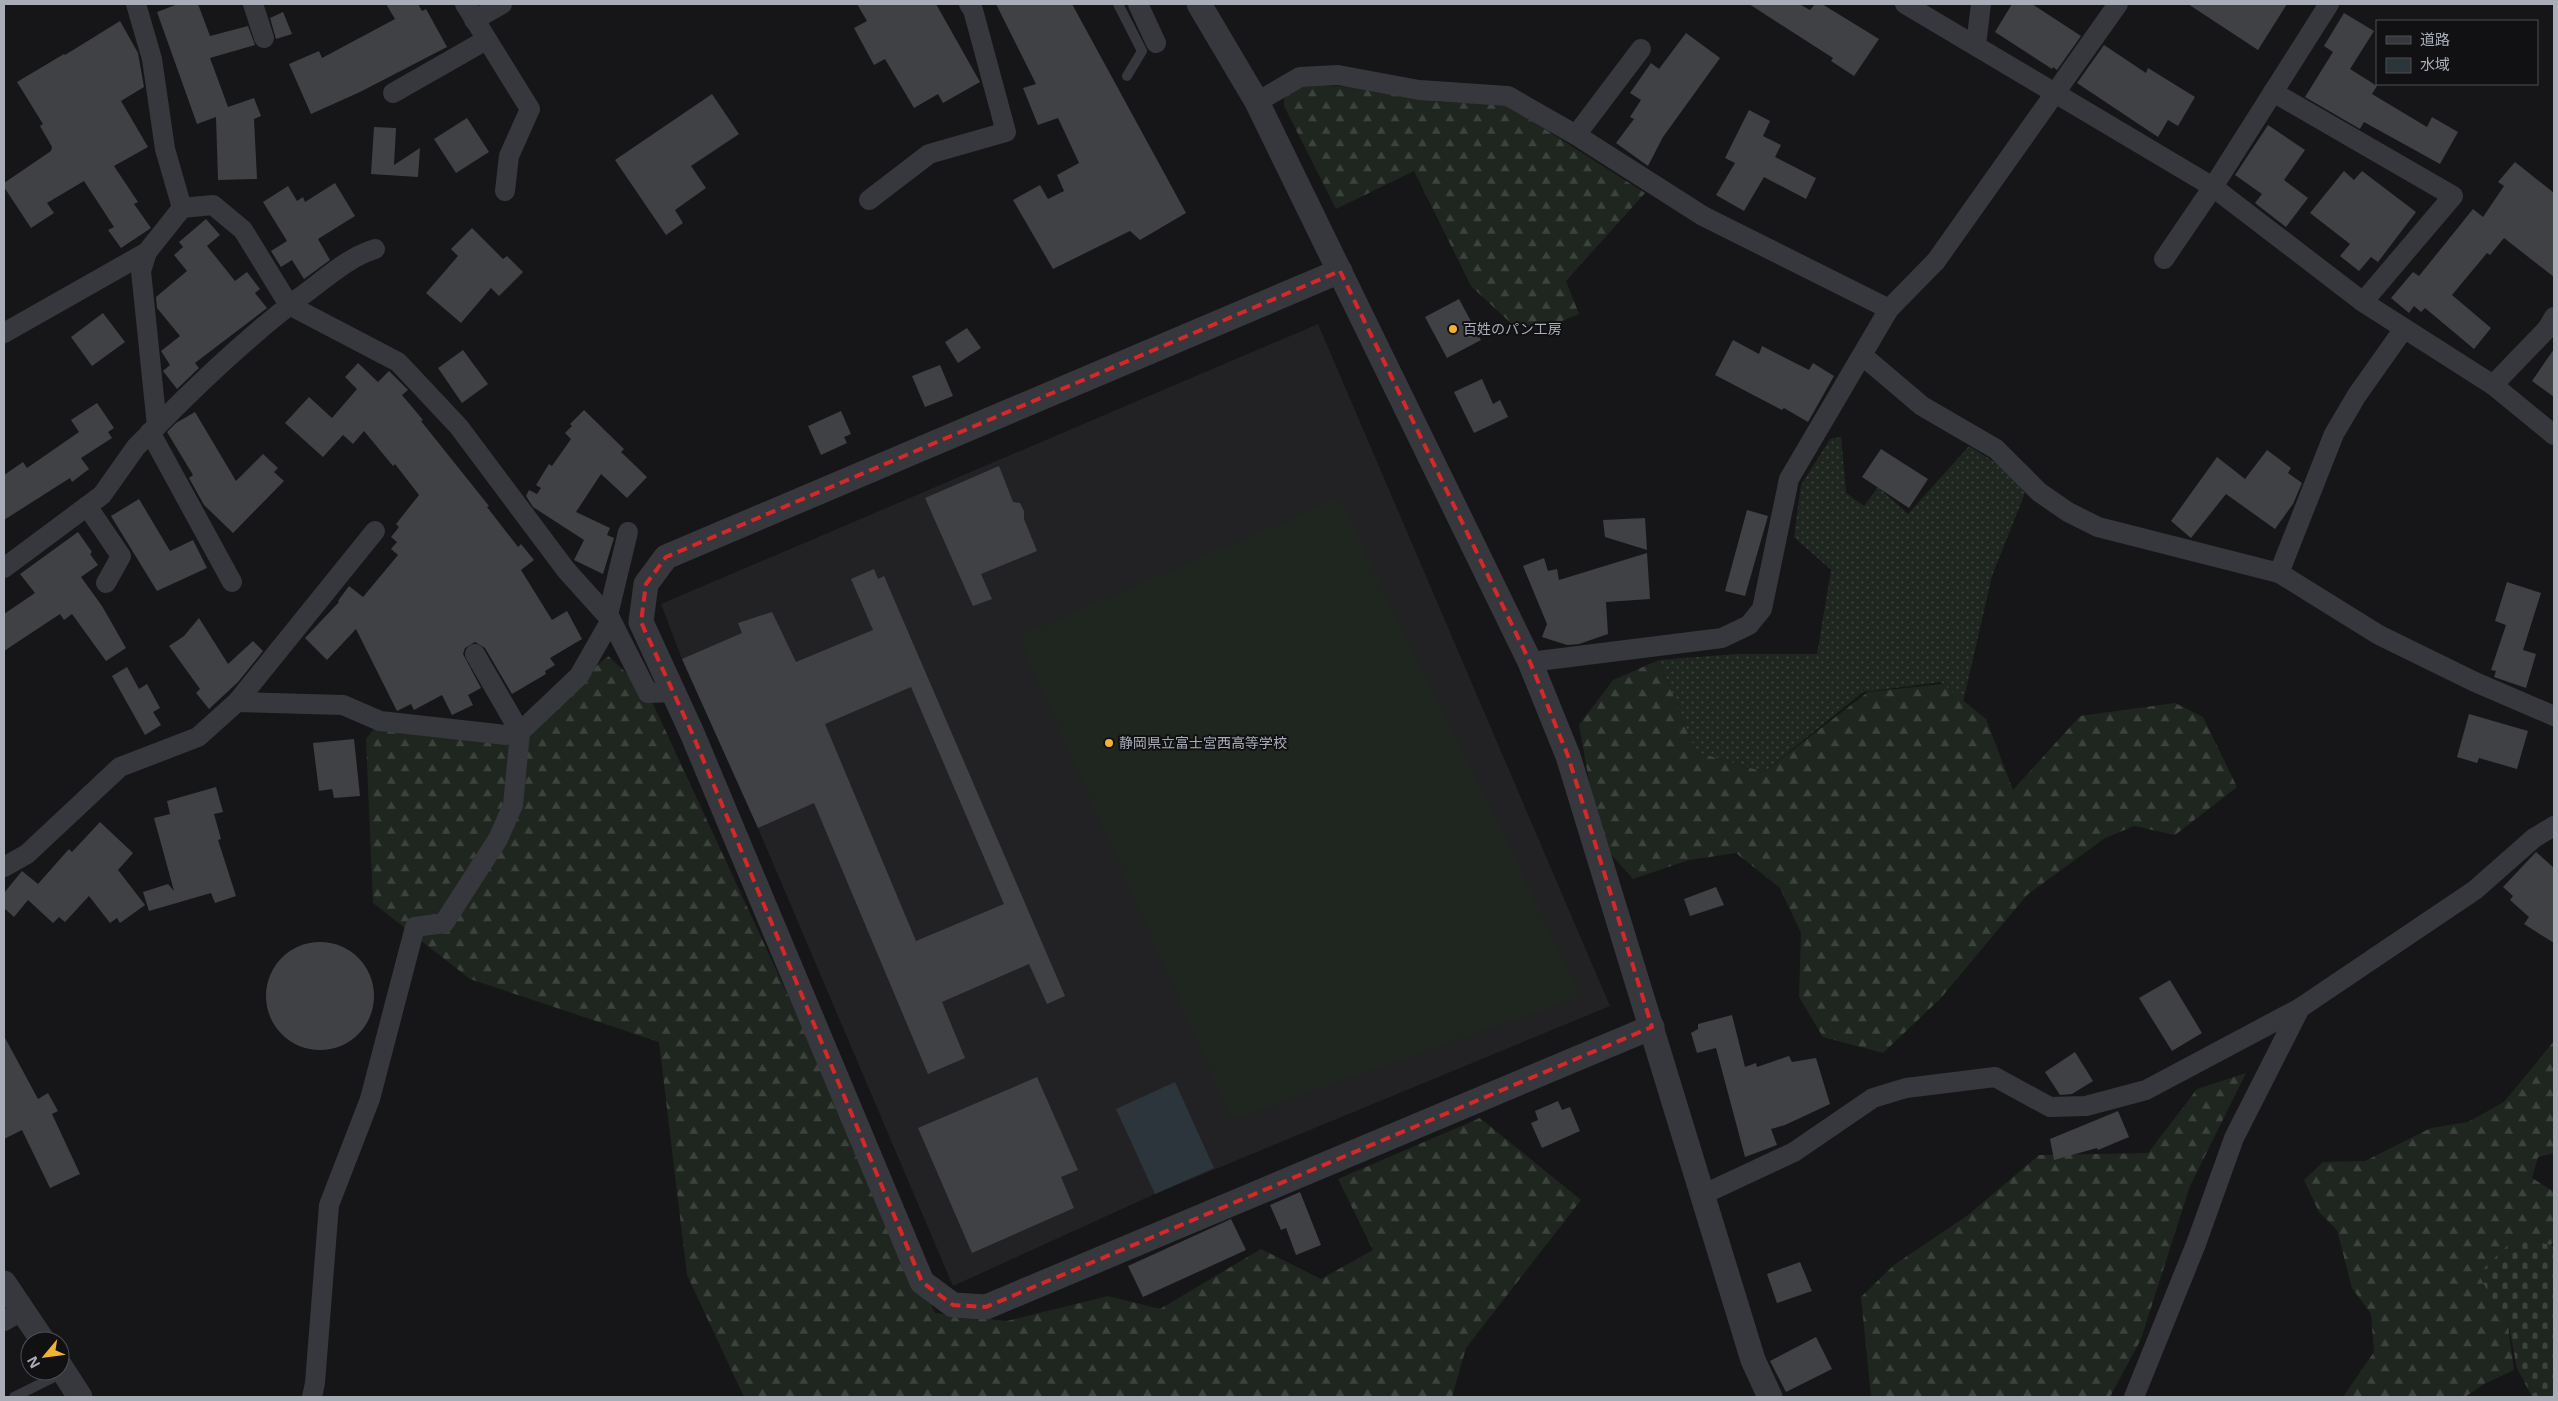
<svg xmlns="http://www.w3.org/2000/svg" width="2558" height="1401" font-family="'Noto Sans','Noto Sans JP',sans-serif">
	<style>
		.built { fill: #222225 }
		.grass { fill: url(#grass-dots) }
		.forest { fill: url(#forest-firs) }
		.cemetery { fill: url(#cemetery-stones) }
		.garden { fill: #1e261f }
		.water { fill: #2c353c }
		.building { fill: #404145; fill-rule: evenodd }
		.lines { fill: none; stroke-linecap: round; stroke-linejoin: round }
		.service { stroke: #37383d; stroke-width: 10 }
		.minor { stroke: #37383d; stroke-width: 20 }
		.tertiary { stroke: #37383d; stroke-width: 25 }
		.marked { fill: none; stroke: #d62828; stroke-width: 4; stroke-dasharray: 10 6; stroke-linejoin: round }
		.poi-dot { fill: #f2b134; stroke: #111113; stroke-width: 2 }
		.labels { text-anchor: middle; stroke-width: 4; stroke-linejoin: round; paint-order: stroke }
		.poi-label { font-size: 14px; fill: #a8adb8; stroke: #111113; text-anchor: start }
	</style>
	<defs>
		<pattern id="grass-dots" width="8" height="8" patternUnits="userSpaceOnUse" patternTransform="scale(1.25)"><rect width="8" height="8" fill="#1e261f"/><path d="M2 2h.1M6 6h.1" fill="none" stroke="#3c433d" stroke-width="1.8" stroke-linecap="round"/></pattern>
		<pattern id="forest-firs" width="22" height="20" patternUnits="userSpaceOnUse" patternTransform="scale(1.25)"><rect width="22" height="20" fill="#1e261f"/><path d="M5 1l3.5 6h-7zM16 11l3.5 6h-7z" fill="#3c433d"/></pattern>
		<pattern id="cemetery-stones" width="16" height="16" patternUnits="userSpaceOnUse" patternTransform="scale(1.25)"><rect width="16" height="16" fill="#1e261f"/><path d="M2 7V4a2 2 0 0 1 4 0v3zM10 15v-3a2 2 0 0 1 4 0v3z" fill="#3c433d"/></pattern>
	</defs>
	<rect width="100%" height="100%" fill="#161618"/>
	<path class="built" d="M 1318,324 L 1610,1006 L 1155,1194 L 953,1286 L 758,828 L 682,659 L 661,604 Z"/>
	<path class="grass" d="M 1841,437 L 1846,493 L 1864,506 L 1878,487 L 1908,514 L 1969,446 L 2006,469 L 2025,493 L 1992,576 L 1963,702 L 1941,682 L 1863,692 L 1764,772 L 1696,752 L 1659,660 L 1736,654 L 1817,654 L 1831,570 L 1794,537 L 1801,485 L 1830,439 Z"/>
	<g class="forest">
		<path d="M 1302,85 L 1358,87 L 1440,102 L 1504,103 L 1645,193 L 1566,281 L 1579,314 L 1552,325 L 1514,326 L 1471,286 L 1414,171 L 1336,209 L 1284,106 L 1284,96 Z"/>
		<path d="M 608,656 L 648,693 L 935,1313 L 1007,1321 L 1108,1296 L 1160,1309 L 1261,1249 L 1321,1279 L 1373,1250 L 1338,1179 L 1480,1118 L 1581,1200 L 1466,1348 L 1452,1397 L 744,1397 L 687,1275 L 659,1042 L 470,979 L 373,903 L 366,739 L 380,721 L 520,732 Z"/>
		<path d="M 1659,660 L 1696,752 L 1764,772 L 1868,692 L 1943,684 L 1986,719 L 2013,790 L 2080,716 L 2175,703 L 2203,717 L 2237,787 L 2175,835 L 2134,826 L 2105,838 L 2027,895 L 1940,999 L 1883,1053 L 1823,1037 L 1799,997 L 1801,933 L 1780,888 L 1736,853 L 1689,860 L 1633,879 L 1600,842 L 1579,725 L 1613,680 Z"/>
		<path d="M 2554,1041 L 2554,1153 L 2538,1157 L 2532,1178 L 2554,1192 L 2554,1242 L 2550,1245 C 2523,1236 2517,1238 2496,1257 L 2497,1307 L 2507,1317 L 2514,1370 L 2484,1384 L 2465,1397 L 2343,1397 L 2374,1352 L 2371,1314 L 2352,1288 L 2337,1230 L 2319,1212 L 2304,1180 L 2323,1162 L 2365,1161 L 2431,1128 L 2468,1122 L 2504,1102 Z"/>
		<path d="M 2246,1073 L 2190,1186 L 2141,1339 L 2110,1397 L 1871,1397 L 1861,1297 L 1894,1265 L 1968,1215 L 2039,1155 L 2148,1153 L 2197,1089 Z"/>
	</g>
	<path class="cemetery" d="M 2525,1238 L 2554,1246 L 2554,1397 L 2532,1397 L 2517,1368 L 2507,1317 L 2497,1307 L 2478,1274 L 2508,1245 Z"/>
	<path class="garden" d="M 1339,498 L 1582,996 L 1232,1120 L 1018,636 Z"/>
	<path class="water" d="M 1175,1082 L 1214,1168 L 1155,1194 L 1116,1109 Z"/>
	<g class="building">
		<path d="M 178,4 L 198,4 L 210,36 L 248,26 L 255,45 L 210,58 L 228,107 L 254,98 L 261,116 L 254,119 L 257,179 L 218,180 L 216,117 L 197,124 L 157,12 Z"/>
		<path d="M 386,4 L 418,4 L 422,11 L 426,9 L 447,47 L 360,92 L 311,114 L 289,64 L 319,51 L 322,58 L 395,19 Z"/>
		<path d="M 857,4 L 936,4 L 980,82 L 943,103 L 938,94 L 914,108 L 885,59 L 874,65 L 854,28 L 867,21 Z"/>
		<path d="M 996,4 L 1072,4 L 1186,213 L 1140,240 L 1130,231 L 1053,269 L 1013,200 L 1040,185 L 1048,199 L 1064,191 L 1057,175 L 1079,163 L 1058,118 L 1038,125 L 1023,88 L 1036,84 Z"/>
		<path d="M 1749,4 L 1799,4 L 1810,10 L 1815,4 L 1822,4 L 1879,39 L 1854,76 L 1831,61 L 1833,58 Z"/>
		<path d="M 2012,4 L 2032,4 L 2081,36 L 2057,70 L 2053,67 L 2052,69 L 1995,32 Z"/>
		<path d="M 2188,4 L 2287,4 L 2258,50 Z"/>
		<path d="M 283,12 L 292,34 L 276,39 L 270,18 Z"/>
		<path d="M 2344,13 L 2374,31 L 2350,69 L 2377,86 L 2372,94 L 2427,127 L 2432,117 L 2458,132 L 2440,164 L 2364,122 L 2360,129 L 2305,97 L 2333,52 L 2324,46 Z"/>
		<path d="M 120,21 L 138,53 L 144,87 L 121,101 L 148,147 L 114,166 L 138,202 L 134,204 L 151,228 L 121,248 L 108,230 L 114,227 L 84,181 L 47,203 L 54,213 L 31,228 L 4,187 L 4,183 L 51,151 L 52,147 L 40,126 L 43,124 L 17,82 L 64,54 L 65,55 Z"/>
		<path d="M 1686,33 L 1720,58 L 1663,137 L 1648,166 L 1616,143 L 1634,119 L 1630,117 L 1641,100 L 1630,93 L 1651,63 L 1659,69 Z"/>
		<path d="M 2104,45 L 2146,73 L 2148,68 L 2195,97 L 2178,126 L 2168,120 L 2158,137 L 2077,83 Z"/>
		<path d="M 712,94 L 739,134 L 691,166 L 706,188 L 675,210 L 683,223 L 666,235 L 615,160 Z"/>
		<path d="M 1749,110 L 1770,121 L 1763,136 L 1781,145 L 1775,157 L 1816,178 L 1806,199 L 1764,177 L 1744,211 L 1716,195 L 1735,163 L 1725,158 Z"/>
		<path d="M 467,118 L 489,152 L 456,173 L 434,139 Z"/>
		<path d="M 2268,125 L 2305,150 L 2284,180 L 2308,198 L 2286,227 L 2255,203 L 2262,194 L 2235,175 Z"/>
		<path d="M 374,127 L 396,128 L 394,165 L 420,148 L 418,177 L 371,174 Z"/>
		<path d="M 2515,162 L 2554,193 L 2554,277 L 2504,238 L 2490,255 L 2487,253 L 2452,295 L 2491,328 L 2474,349 L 2425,308 L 2421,312 L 2414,306 L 2409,313 L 2391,298 L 2413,272 L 2419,276 L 2473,209 L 2483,217 L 2504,186 L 2498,182 Z"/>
		<path d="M 2344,171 L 2354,180 L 2362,171 L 2416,212 L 2378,262 L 2371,257 L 2359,271 L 2340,256 L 2350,244 L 2310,213 Z"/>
		<path d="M 335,183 L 355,216 L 318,239 L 330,260 L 304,279 L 292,260 L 281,267 L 271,251 L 287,241 L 263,202 L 288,186 L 297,201 L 303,197 L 305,202 Z"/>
		<path d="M 206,219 L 220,235 L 207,246 L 235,281 L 247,272 L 260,289 L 255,293 L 267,308 L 195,363 L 199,368 L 177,389 L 163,371 L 170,365 L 161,351 L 180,336 L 157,308 L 156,297 L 187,271 L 174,255 L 183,247 L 179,242 Z"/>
		<path d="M 472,228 L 503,259 L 507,256 L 523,272 L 499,296 L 491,288 L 461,323 L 426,293 L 458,256 L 451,249 Z"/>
		<path d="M 1459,299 L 1481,340 L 1447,358 L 1425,317 Z"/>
		<path d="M 103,313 L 125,342 L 92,366 L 71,337 Z"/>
		<path d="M 967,328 L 981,348 L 958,363 L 945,342 Z"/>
		<path d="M 1733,340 L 1759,354 L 1762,346 L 1809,370 L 1813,363 L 1834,376 L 1808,422 L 1784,408 L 1782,410 L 1715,375 Z"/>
		<path d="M 2554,349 L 2554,397 L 2532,381 Z"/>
		<path d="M 463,350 L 488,384 L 462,403 L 438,368 Z"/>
		<path d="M 358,363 L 378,382 L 389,371 L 408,390 L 402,395 L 423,420 L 421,421 L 489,506 L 487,507 L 518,547 L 521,544 L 534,560 L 521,570 L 552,620 L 567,611 L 582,639 L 550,658 L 555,665 L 545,671 L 546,674 L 512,694 L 485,648 L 475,642 L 465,648 L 463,654 L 481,688 L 468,695 L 473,705 L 452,715 L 442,695 L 414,710 L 411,704 L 397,711 L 356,629 L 327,660 L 305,638 L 339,602 L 338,601 L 349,586 L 363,597 L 398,555 L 391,549 L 397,542 L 391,537 L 399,527 L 396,524 L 419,495 L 395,464 L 393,466 L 364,431 L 353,444 L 343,435 L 323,457 L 285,423 L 309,397 L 332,418 L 357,389 L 345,377 Z"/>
		<path d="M 940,365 L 953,396 L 925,407 L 912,376 Z"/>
		<path d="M 1482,379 L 1493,404 L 1500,400 L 1508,417 L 1474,433 L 1454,392 Z"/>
		<path d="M 97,403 L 114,428 L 108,432 L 112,438 L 81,458 L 89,469 L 72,482 L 70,478 L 4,520 L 4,475 L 23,462 L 27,468 L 79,432 L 71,420 Z"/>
		<path d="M 584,410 L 624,449 L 621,452 L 647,477 L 627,498 L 601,474 L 576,512 L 610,528 L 607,535 L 614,538 L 603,574 L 574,560 L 584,540 L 533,507 L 526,496 L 529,490 L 537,494 L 541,488 L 536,485 L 549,464 L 552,466 L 571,439 L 565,433 L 572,426 L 570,424 Z"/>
		<path d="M 841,411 L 851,434 L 844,437 L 847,443 L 821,455 L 808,426 Z"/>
		<path d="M 195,412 L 236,481 L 263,454 L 278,468 L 274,472 L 284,481 L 233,533 L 204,505 L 189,478 L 193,475 L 167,432 L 176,423 Z"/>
		<path d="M 1881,449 L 1928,479 L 1909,508 L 1862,477 Z"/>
		<path d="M 2267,450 L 2291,468 L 2288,473 L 2302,483 L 2293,504 L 2275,529 L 2226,494 L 2191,538 L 2171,521 L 2217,457 L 2245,479 Z"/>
		<path d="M 999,466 L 1013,502 L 1020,503 L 1024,511 L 1024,519 L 1037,551 L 981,574 L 992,599 L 973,606 L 925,498 Z"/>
		<path d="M 139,499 L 170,551 L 193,540 L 207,568 L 157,591 L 111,516 Z"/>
		<path d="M 1747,510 L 1768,516 L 1745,596 L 1725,591 Z"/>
		<path d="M 1645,518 L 1647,550 L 1605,537 L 1603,520 Z"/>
		<path d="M 78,532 L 92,552 L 90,554 L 98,565 L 81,577 L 102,606 L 126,648 L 106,661 L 72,614 L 64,620 L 60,614 L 4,651 L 4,614 L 35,593 L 20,574 Z"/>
		<path d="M 1647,553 L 1650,599 L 1606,602 L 1608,634 L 1579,644 L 1567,645 L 1542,637 L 1547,624 L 1523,566 L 1544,558 L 1548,571 L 1557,569 L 1559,580 Z"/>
		<path d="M 874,569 L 878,579 L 884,576 L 1065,996 L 1047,1004 L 1029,964 L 942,1002 L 965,1058 L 928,1074 L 814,803 L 758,828 L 682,659 L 742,633 L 738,623 L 772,612 L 796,662 L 873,630 L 851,579 ZM 911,687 L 1004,904 L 916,941 L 825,724 Z"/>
		<path d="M 2507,582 L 2541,593 L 2523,650 L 2536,654 L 2526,688 L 2494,677 L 2496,671 L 2491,670 L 2506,625 L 2495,621 Z"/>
		<path d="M 199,618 L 228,664 L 253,641 L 263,651 L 238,682 L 209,709 L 196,693 L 200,689 L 169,646 L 184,636 Z"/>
		<path d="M 127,667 L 139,689 L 147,684 L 160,708 L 153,712 L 161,725 L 145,735 L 112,676 Z"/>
		<path d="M 2469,714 L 2528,731 L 2517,769 L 2479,758 L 2477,763 L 2457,757 Z"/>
		<path d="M 354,739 L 360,796 L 334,798 L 332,789 L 319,791 L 313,743 Z"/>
		<path d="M 216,787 L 223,812 L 214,814 L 221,839 L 218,840 L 236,896 L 215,903 L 211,893 L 149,911 L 143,892 L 168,884 L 174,891 L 154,818 L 170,814 L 167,801 Z"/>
		<path d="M 100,822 L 133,853 L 118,870 L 145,905 L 120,923 L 117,918 L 110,923 L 89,896 L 65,922 L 59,917 L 53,923 L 28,900 L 14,917 L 4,908 L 4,893 L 22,871 L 38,884 L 69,849 L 72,852 Z"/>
		<path d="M 2536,852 L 2554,868 L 2554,943 L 2524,924 L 2529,917 L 2510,900 L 2513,896 L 2503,887 Z"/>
		<path d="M 1716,887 L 1724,905 L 1690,916 L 1684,899 Z"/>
		<circle cx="320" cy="996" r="54"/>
		<path d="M 2170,980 L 2202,1033 L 2172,1051 L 2139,998 Z"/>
		<path d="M 1732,1015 L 1745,1067 L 1756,1063 L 1757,1067 L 1789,1056 L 1792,1062 L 1816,1058 L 1830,1104 L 1785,1125 L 1771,1129 L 1777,1145 L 1745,1157 L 1716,1048 L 1697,1053 L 1691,1033 L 1698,1029 L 1698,1024 Z"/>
		<path d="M 4,1036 L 38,1099 L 48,1093 L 58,1111 L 52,1114 L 80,1174 L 50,1188 L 22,1130 L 4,1139 Z"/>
		<path d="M 2075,1052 L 2093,1081 L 2072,1094 L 2060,1095 L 2045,1072 Z"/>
		<path d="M 1037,1077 L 1078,1170 L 1061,1177 L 1074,1208 L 972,1253 L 918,1128 Z"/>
		<path d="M 1558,1101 L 1562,1110 L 1570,1107 L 1580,1131 L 1542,1148 L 1531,1123 L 1538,1120 L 1535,1111 Z"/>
		<path d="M 2118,1111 L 2129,1137 L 2098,1150 L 2097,1148 L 2054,1160 L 2050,1139 Z"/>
		<path d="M 1300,1192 L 1321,1245 L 1296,1255 L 1286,1228 L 1281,1230 L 1270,1205 Z"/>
		<path d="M 1231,1219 L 1246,1250 L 1143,1297 L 1128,1266 Z"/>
		<path d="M 1800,1262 L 1812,1291 L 1777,1303 L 1767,1274 Z"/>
		<path d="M 1816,1337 L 1832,1369 L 1786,1392 L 1770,1361 Z"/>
	</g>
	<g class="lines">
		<g class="service">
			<path d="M 1118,4 L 1142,51 L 1127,76"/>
			<path d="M 14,1397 L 64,1372"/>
		</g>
		<g class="minor">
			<path d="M 253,4 L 264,38"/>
			<path d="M 465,4 L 530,109 L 509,156 L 505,191"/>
			<path d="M 1138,4 L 1156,43"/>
			<path d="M 1905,4 L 2213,187 L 2363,302 L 2493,385 L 2554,435"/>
			<path d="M 474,20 L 502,4"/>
			<path d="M 1976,45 L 1981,4"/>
			<path d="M 2273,92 L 2453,196 L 2363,302"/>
			<path d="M 393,93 L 486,40"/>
			<path d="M 1257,102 L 1300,77 L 1338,75 L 1419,90 L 1508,96 L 1576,135 L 1703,216 L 1889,309"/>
			<path d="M 1576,135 L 1641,49"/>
			<path d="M 869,200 L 929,154 L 1006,132 L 973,10 L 969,4"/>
			<path d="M 182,208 L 213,205 L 243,230 L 289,305 L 398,362 L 459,427 L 566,570 L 611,620 L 648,693 L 674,692"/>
			<path d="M 2164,259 L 2213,187 L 2329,4"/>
			<path d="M 4,333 L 147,252"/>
			<path d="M 1863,356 L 1922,406 L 1996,449 L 2039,492 L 2068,512 L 2098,527 L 2279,573 L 2379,635 L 2475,682 L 2554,716"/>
			<path d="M 2493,385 L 2547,329 L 2554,317"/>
			<path d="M 157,426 C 205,377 255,330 311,289 C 332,273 350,257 375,249"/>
			<path d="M 150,432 L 232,582"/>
			<path d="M 87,506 L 121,556 L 106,583"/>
			<path d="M 4,568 L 102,495 L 136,447 L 157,426 L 141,271 L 147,252 L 182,208 L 165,149 L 152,59 L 136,4"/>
			<path d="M 2279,573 L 2334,434 L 2357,395 L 2403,330"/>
			<path d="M 608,615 L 628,532"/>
			<path d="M 1530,662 L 1722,638 L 1749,625 L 1762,609 L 1789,479 L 1889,309 L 1936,261 L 2118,4"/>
			<path d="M 237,702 L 343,705 L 380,721 L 506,735 L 520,732 L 579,676 L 611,620"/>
			<path d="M 4,867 L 27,854 L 120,767 L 198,737 L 237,702 L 375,531"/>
			<path d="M 1702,1195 L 1794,1152 L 1873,1098 L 1906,1088 L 1995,1077 L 2050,1107 L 2086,1106 L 2146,1090 L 2300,1008"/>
			<path d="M 4,1321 L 23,1310"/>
			<path d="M 312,1397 L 315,1383 L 329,1205 L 370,1099 L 415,927 L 444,923 L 498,839 L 513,805 L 520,732 L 475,654"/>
			<path d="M 2134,1397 L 2196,1244 L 2234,1138 L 2300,1008 L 2475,890 L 2534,838 L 2554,826"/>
		</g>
		<g class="tertiary">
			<path d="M 1199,4 L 1257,102 L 1530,662 L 1568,756 L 1753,1360 L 1770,1397"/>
			<path d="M 1340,271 L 666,557 L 646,584 L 641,622 L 692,733 L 922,1282 L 953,1305 L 986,1307 L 1652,1027"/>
			<path d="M 4,1283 L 43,1341"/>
			<path d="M 60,1366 L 80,1397"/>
		</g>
	</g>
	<path class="marked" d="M 1340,271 L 1530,662 L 1568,756 L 1652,1027 L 986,1307 L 953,1305 L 922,1282 L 692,733 L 641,622 L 646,584 L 666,557 Z"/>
	<g class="poi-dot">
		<circle cx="1453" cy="329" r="5"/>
		<circle cx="1109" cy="743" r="5"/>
	</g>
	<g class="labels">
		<g class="poi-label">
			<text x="1463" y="334">百姓のパン工房</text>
			<text x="1119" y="748">静岡県立富士宮西高等学校</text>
		</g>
	</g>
	<rect width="2558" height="1401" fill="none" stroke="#a8adb8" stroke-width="10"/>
	<rect x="2376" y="20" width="162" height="65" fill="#111113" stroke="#4d4f55"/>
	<rect x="2386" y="36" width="25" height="8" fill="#37383d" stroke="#4d4f55"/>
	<text x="2420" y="45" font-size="15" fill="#a8adb8">道路</text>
	<rect x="2386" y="58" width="25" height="15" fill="#2c353c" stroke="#4d4f55"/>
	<text x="2420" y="70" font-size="15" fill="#a8adb8">水域</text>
	<g transform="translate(45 1356) rotate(241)"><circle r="24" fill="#111113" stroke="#4d4f55"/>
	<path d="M0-4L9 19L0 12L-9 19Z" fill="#f2b134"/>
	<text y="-8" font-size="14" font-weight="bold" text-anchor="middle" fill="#a8adb8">N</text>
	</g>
</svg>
